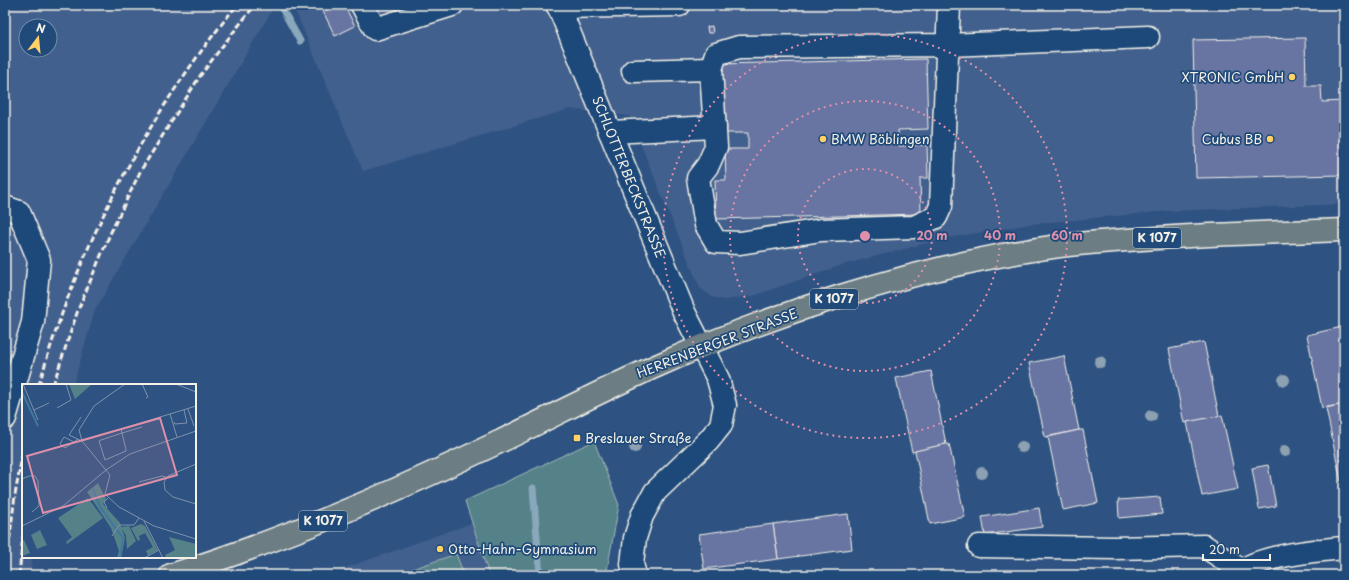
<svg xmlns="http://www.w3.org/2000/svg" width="1349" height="580" font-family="'Playpen Sans',sans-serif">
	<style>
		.built { fill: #43608e; fill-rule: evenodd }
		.green { fill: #558189; stroke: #a4b9b8 }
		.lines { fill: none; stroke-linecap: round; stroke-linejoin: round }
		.stream { stroke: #89a8bc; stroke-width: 7 }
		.building { fill: #6875a2; stroke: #f4f1e8 }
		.minor-casing { stroke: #f4f1e8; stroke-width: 25 }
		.major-casing { stroke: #f4f1e8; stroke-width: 25 }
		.minor { stroke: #1f4a7a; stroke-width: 22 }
		.major { stroke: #6c7e84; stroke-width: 22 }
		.rail { stroke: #f4f1e8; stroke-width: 3; stroke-dasharray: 6 3; stroke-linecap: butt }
		.tree { fill: #8ea1b2 }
		.ring { fill: none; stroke: #de8fa9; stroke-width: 2; stroke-dasharray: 2 4 }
		.poi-dot { fill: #ffd166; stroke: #1f4a7a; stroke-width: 1.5 }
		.labels { text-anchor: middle; stroke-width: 3.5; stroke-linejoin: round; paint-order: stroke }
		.shield { fill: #1f4a7a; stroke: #b4bfc7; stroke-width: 1 }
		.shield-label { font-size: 12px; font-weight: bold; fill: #f4f1e8 }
		.poi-label { font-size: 13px; fill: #f4f1e8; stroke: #1f4a7a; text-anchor: start }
		.street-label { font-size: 13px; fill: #f4f1e8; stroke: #1f4a7a }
		.inset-river { fill: none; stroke: #41779e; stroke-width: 2 }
		.inset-road { fill: none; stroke: #7d92ab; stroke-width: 1 }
		.view { fill: #de8fa9; fill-opacity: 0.15; stroke: #de8fa9; stroke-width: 2 }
		.inset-edge { fill: none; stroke: #f4f1e8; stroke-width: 2 }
		.centre { fill: #de8fa9; stroke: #1f4a7a; stroke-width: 2 }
		.ring-label { font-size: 12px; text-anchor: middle; font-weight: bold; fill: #de8fa9; stroke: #1f4a7a; stroke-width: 3.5; stroke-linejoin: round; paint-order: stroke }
	</style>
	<rect width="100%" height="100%" fill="#2e5382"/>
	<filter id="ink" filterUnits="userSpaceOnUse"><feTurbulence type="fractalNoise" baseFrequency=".025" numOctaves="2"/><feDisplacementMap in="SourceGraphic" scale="8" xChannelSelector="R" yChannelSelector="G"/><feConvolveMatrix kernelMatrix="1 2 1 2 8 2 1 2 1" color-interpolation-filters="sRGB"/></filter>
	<g filter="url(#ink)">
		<g class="built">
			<path d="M 5,5 L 275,5 L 95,310 L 73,385 L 23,385 L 23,557 L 32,557 L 31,570 L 5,574 ZM 26,26 L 50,26 L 50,50 L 26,50 Z"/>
			<path d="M 293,5 L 1344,5 L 1344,204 L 1167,211 L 1030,224 L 947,238 L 845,264 L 753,296 L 724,300 L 712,297 L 700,288 L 629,116 L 570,109 L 363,171 Z"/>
			<path d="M 472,523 L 489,575 L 326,575 Z"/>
		</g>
		<g class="green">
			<path d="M 594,441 L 619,505 L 607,570 L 609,575 L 489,575 L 465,501 Z"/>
			<path d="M 456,554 L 464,575 L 395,575 Z"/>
		</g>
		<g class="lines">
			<g class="stream">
				<path d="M 280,5 L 300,41"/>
				<path d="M 533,488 L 540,575"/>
			</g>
		</g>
		<g class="building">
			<path d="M 320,5 L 344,5 L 355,26 L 335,36 Z"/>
			<path d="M 712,26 L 713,33 L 708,33 L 707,27 Z"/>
			<path d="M 1305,38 L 1306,86 L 1321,86 L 1322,102 L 1344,101 L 1344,175 L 1196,178 L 1193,40 Z"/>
			<path d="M 926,59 L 928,129 L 898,130 L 899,146 L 927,145 L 928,178 L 920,178 L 921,214 L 716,219 L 715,180 L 726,180 L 725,149 L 748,149 L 748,133 L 721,133 L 719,64 Z"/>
			<path d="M 1342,327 L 1344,337 L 1344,404 L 1322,408 L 1307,335 Z"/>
			<path d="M 1204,342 L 1219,416 L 1184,423 L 1169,349 Z"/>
			<path d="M 1064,356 L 1079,430 L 1045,437 L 1029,363 Z"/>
			<path d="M 931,371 L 946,444 L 912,452 L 896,378 Z"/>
			<path d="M 1344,404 L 1344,482 L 1341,482 L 1326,408 Z"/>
			<path d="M 1222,415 L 1238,489 L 1202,496 L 1187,422 Z"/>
			<path d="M 1079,430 L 1083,430 L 1098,503 L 1063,510 L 1048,437 Z"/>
			<path d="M 946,444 L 949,444 L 965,517 L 930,524 L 915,451 Z"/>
			<path d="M 1268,465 L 1276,506 L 1259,509 L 1252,468 Z"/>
			<path d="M 1160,497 L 1162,514 L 1119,518 L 1118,500 Z"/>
			<path d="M 1039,508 L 1042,527 L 985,535 L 982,517 Z"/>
			<path d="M 848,514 L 852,549 L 778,559 L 773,524 Z"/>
			<path d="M 773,524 L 778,559 L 704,569 L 699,534 Z"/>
		</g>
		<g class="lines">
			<defs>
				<g id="minor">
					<path d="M 362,5 L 375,29 L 452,5"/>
					<path d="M 557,5 L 559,7 L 679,5"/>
					<path d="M 558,5 L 684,312 L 718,379 L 725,405 L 721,425 L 709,440 L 655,492 L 642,516 L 635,538 L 632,564 L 635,575"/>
					<path d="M 949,5 L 941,206 L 936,217 L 914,227 L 821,230 L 740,243 L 716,242 L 706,225 L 698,178 L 708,165 L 716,147 L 711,69 L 716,54 L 739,47 L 948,45 L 1148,37"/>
					<path d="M 633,71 L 711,69"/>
					<path d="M 610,132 L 715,127"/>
					<path d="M 5,207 L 19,212 L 39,260 L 33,322 L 5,418"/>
					<path d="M 979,546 L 1115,548 L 1204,546 L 1241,570"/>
					<path d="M 1237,575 C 1252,556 1319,550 1344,548"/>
				</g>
				<path id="major" d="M 171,575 C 284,540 392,493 499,442 C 553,416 606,388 661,364 C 719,338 780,315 841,296 C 912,274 985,256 1059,246 C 1092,242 1125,240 1158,238 C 1220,234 1282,232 1344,230"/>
			</defs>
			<use href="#minor" class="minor-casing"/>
			<use href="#major" class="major-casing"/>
			<use href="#minor" class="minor"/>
			<use href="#major" class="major"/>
			<g class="rail">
				<path d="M 39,385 C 78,247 146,116 237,5"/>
				<path d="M 53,385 L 78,310 L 110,234 L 141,170 L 200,76 L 224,44 L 255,5"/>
				<path d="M 5,575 L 15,495 L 23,451"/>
				<path d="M 19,575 L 23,536"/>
			</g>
		</g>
		<g class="tree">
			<circle cx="1100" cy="362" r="6"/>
			<circle cx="1284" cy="380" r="6"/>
			<circle cx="1151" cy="416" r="6"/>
			<circle cx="635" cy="447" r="6"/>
			<circle cx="1022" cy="447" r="6"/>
			<circle cx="1285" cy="451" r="6"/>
			<circle cx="982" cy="473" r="6"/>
		</g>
	</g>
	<g class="ring">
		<circle cx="865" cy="236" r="67"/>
		<circle cx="865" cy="236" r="135"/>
		<circle cx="865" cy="236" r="202"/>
	</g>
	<g class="poi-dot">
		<circle cx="1292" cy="77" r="4"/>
		<circle cx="823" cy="139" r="4"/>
		<circle cx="1270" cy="139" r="4"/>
		<rect x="573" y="434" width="8" height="8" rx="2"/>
		<circle cx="440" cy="549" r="4"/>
	</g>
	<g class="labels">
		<g class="shield">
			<rect x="1133" y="228" width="48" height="20" rx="3"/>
			<rect x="810" y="289" width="48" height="20" rx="3"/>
			<rect x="299" y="511" width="48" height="20" rx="3"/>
		</g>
		<g class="shield-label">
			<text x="1157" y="242">K 1077</text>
			<text x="834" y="303">K 1077</text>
			<text x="323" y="525">K 1077</text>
		</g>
		<g class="poi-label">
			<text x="1284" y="82" text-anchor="end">XTRONIC GmbH</text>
			<text x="831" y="144">BMW Böblingen</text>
			<text x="1262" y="144" text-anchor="end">Cubus BB</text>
			<text x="585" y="443">Breslauer Straße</text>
			<text x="448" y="554">Otto-Hahn-Gymnasium</text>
		</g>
		<g class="street-label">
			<text transform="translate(629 177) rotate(68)" y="5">SCHLOTTERBECKSTRASSE</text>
			<text transform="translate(717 343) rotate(-21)" y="5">HERRENBERGER STRASSE</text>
		</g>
	</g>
	<g transform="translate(22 384)">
		<rect width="174" height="174" fill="#2e5382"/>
		<path d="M 47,0 L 68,0 L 69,1 L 53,15 ZM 76,99 L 84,115 L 81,120 L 98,139 L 103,154 L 99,174 L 95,174 L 97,167 L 89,144 L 65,108 ZM 66,114 L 81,134 L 45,160 L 44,158 L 50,153 L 36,134 ZM 119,140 L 123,142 L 136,166 L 126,171 L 124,167 L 131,163 L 123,149 L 117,152 L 118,156 L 116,157 L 109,144 ZM 107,142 L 114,157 L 105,165 L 104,152 L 99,143 ZM 18,146 L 25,161 L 15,165 L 9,151 ZM 147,153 L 174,160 L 174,174 L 144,174 L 143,171 L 153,166 ZM 2,156 L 8,169 L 1,172 L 0,157 Z" fill="#558189"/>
		<path class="inset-river" d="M 0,8 L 16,42M 71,105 L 78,123 L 101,154 L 98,174"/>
		<path class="inset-road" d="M 1,0 L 16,36M 103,0 L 72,22 L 57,46 L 60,57 L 88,91 L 83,110 L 97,123 L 132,142 L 174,155M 120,0 L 126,13 L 124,14M 154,0 L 174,8M 35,24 L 49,16 L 44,0M 166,25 L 172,42M 12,26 L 27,19M 148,30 L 155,53M 59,33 L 47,51 L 60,57 L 174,22M 152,38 L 153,40 L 165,39 L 162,26M 99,45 L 100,49 L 104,66 L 104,67 L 83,76 L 77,57 L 79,56 L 100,49 L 120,43M 52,58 L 42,53 L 38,60 L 43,64 L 56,55M 174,80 L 146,92 L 142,98 L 143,106 L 151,113 L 174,120M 0,95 L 7,92 L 13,92 L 16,97 L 17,122 L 10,128M 117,98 L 140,92 L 144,93M 85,124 L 82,118 L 86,114M 122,137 L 141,174M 0,142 L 41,122 L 84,86 L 108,70 L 174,47M 90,152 L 97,141 L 112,141 L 117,134M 122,174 L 137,166"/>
		<path class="view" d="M 138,34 L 155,91 L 21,129 L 5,72 Z"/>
		<rect width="174" height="174" class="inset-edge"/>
	</g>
	<circle cx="865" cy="236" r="6" class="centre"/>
	<g class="ring-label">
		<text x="932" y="240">20 m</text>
		<text x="1000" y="240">40 m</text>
		<text x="1067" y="240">60 m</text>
	</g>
	<rect width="1349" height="580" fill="none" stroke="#1f4a7a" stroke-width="20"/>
	<rect x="10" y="10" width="1329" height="560" fill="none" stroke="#f4f1e8" stroke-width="1.5" filter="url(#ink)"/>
	<g transform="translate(38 38) rotate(16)"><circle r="19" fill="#1f4a7a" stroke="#748da6"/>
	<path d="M0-3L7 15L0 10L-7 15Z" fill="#ffd166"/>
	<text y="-6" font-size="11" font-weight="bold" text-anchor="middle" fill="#f4f1e8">N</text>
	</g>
	<path d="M1203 554v6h67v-6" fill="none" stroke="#f4f1e8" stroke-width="2"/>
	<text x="1209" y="554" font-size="12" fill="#f4f1e8" stroke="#1f4a7a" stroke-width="3" paint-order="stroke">20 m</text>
</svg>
